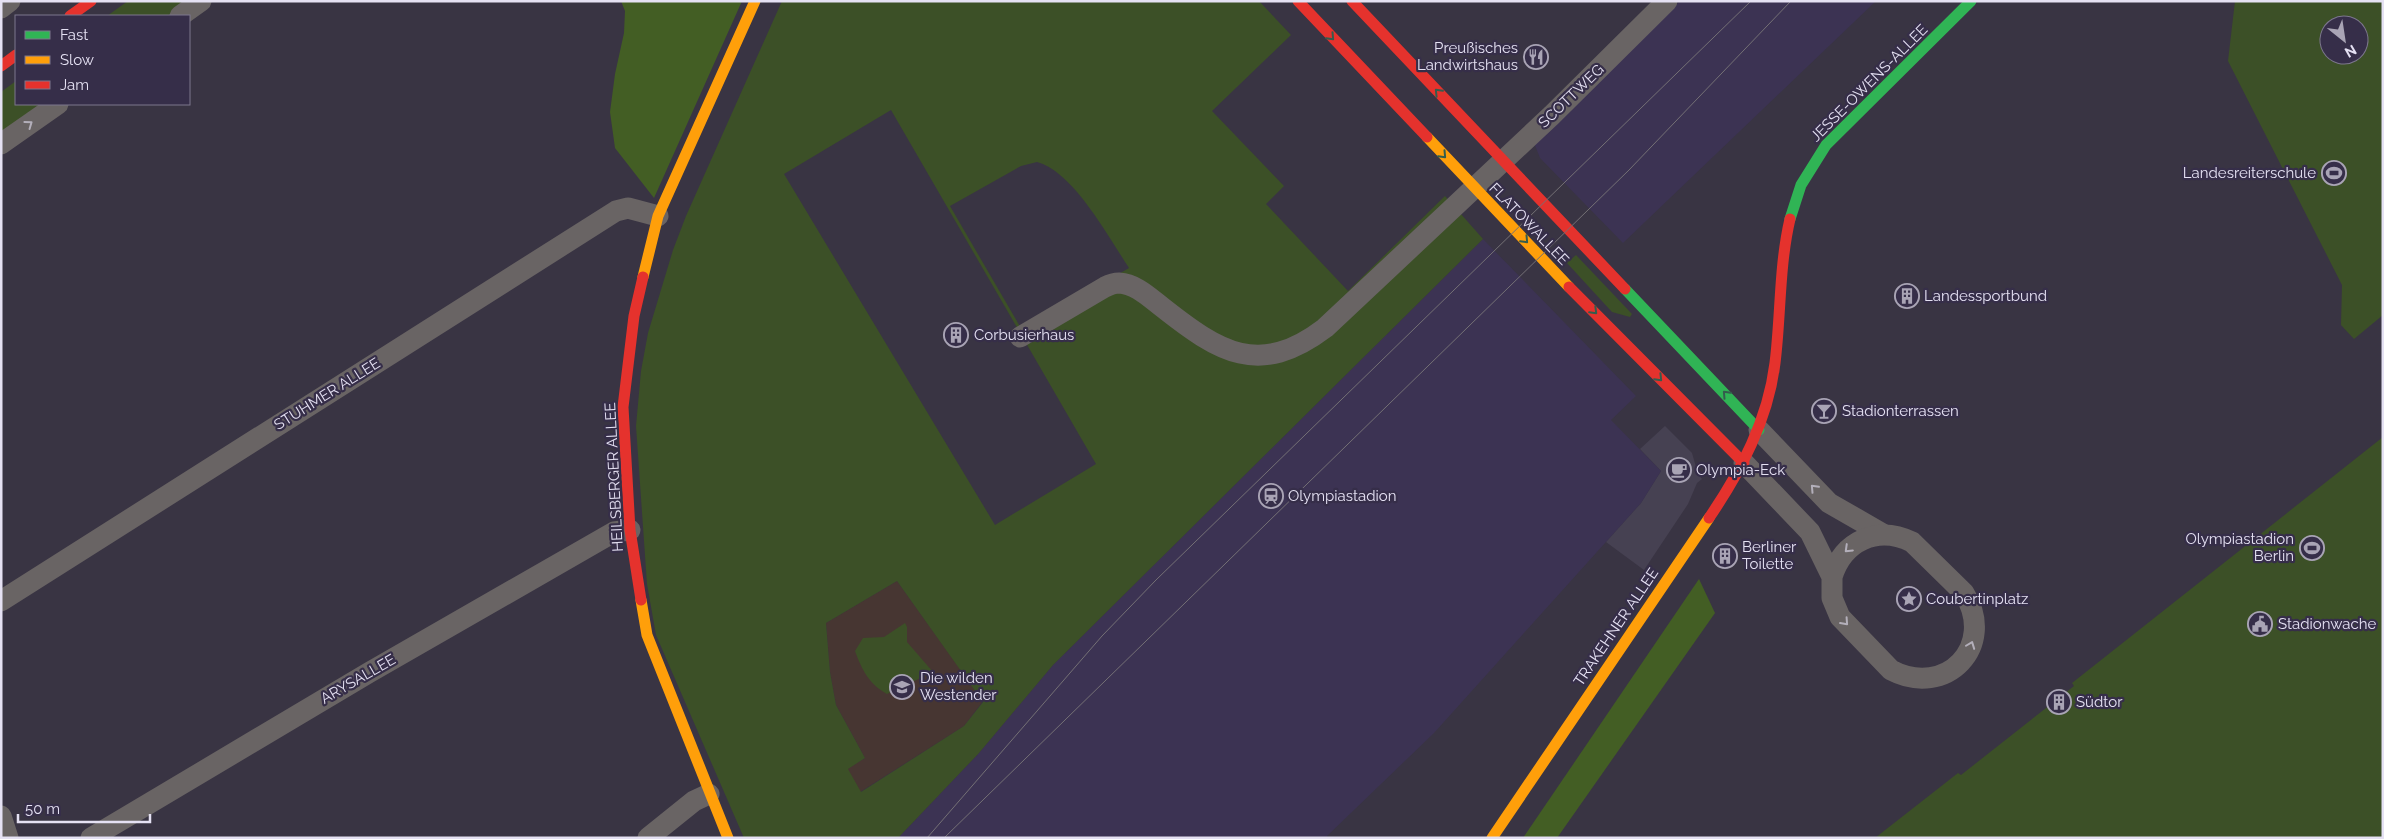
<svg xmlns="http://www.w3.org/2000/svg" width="2384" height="839" font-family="Raleway,sans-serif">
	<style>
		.commercial { fill: #464152 }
		.built { fill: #3c3353 }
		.education { fill: #473632 }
		.green { fill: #3c5027; fill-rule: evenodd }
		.forest { fill: #435e24 }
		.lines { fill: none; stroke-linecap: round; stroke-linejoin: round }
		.street { stroke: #696464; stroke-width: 21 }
		.fast { stroke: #30b455; stroke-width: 11 }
		.slow { stroke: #ff9f0a; stroke-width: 11 }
		.jam { stroke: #e5322d; stroke-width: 11 }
		.tram { stroke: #747075; stroke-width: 1 }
		.oneway { stroke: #345d4d }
		.oneway2 { stroke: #b3afba }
		.labels { text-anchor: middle; stroke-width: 4.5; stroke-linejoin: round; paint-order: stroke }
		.poi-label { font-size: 15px; fill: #e5e1f3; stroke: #362e49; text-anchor: start }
		.street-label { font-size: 15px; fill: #e5e1f3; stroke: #362e49 }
	</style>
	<rect width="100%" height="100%" fill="#393443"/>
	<path class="commercial" d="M 1665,426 L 1692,453 L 1698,474 L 1702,479 L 1697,483 L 1688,504 L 1644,570 L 1606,542 L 1641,503 L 1661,471 L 1640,449 Z"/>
	<g class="built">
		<path d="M 1680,1 L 1876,1 L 1623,243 L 1540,158 L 1534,143 Z"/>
		<path d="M 1483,239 L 1636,396 L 1611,420 L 1661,471 L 1641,503 L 1434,733 L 1327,836 L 1328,838 L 898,838 L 979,753 L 1053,665 Z"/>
	</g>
	<path class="education" d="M 897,581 L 983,701 L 964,726 L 860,792 L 847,769 L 865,758 L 836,705 L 830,672 L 826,623 Z"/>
	<g class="green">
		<path d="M 128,1 L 188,1 L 167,16 L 107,16 Z"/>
		<path d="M 782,1 L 1259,1 L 1291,35 L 1212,111 L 1284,186 L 1266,204 L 1348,291 L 1445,196 L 1483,239 L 1053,665 L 979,753 L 898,838 L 744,838 L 656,635 L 647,584 L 636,426 L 641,371 L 648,333 L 673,250 L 686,216 ZM 891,110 L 1096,464 L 995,525 L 784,174 ZM 1037,162 C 1073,171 1109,238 1129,268 L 1022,330 L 950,206 L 1021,166 ZM 897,581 L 983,702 L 964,726 L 861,792 L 848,769 L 865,758 L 836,705 L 830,672 L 826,623 Z"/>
		<path d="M 2235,1 L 2383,1 L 2383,315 L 2354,339 L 2341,325 L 2342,285 L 2228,61 ZM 2329,25 L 2359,25 L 2359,55 L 2329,55 Z"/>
		<path d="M 16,81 L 16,104 L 46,104 L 1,136 L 1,92 Z"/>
		<path d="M 1576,255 L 1632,314 L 1630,317 L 1612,312 L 1567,263 Z"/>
		<path d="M 2383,437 L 2383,838 L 1875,838 L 1958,773 L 1961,775 L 2074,686 L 2072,683 Z"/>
		<path d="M 905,623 L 907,627 L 907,642 L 933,672 L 887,694 C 869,684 862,670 855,651 L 863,638 L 884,637 Z"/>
	</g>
	<g class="forest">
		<path d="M 621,1 L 742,1 L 654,198 L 615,148 L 610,112 L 615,74 L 624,33 L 625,11 Z"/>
		<path d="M 1699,579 L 1715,613 L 1557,838 L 1523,838 Z"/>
	</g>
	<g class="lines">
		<g class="street">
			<path d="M 1,8 L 10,1"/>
			<path d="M 180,16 L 201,1"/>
			<path d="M 1,144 L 58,104"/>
			<path d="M 1020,337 L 1105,287 C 1109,285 1115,283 1119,283 C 1136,284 1149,297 1162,307 C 1219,352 1259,378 1325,328 L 1552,115 L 1667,1"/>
			<path d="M 1759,430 L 1829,503 L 1883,534"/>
			<path d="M 1744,463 L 1810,532 L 1832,577 L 1832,598 L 1840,617 L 1891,670 C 1946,699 1997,646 1964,593 L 1912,542 C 1877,525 1843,541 1832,577"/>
			<path d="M 1,601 L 616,211 L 628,208 L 658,216"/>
			<path d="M 1,816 L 8,838"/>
			<path d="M 91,838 L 370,672 L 614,532 L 630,530"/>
			<path d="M 648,838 L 694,801 L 709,794"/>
		</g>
		<g class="fast">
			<path d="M 1790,219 L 1801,185 L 1826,145 L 1971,1"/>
			<path d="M 1625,289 L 1759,430"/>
		</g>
		<g class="slow">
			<path d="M 1427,137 L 1569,287"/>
			<path d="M 643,277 L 658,216 L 755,1"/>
			<path d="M 641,600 L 647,635 L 728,838"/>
			<path d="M 1492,838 L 1709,518"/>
		</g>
		<g class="jam">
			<path d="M 1298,1 L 1427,137"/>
			<path d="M 1352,1 L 1625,289"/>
			<path d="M 70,16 L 91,1"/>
			<path d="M 1,66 L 16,55"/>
			<path d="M 1569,287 L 1744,463"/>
			<path d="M 1709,518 C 1741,471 1768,420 1775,363 C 1781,315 1779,266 1790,219"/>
			<path d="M 641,600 L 630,530 L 623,407 L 634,316 L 643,277"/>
		</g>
		<g class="tram">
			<path d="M 927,838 L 1102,636 L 1156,580 L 1751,1"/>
			<path d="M 944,838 L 1629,170 L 1791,1"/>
		</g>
	</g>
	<defs><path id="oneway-chevron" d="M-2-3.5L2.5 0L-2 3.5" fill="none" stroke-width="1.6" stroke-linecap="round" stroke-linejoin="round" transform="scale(1.25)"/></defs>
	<g class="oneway">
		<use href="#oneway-chevron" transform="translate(1331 37) rotate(47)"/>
		<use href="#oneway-chevron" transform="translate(1438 92) rotate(-134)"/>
		<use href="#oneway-chevron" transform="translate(1443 155) rotate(47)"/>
		<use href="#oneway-chevron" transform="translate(1525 240) rotate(47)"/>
		<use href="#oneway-chevron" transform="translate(1594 311) rotate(45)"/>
		<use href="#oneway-chevron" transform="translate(1659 378) rotate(46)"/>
		<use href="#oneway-chevron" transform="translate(1726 394) rotate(-133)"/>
	</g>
	<g class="oneway2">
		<use href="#oneway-chevron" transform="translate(29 124) rotate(-36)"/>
		<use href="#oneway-chevron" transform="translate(1814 488) rotate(-133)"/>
		<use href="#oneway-chevron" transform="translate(1848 549) rotate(136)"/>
		<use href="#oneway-chevron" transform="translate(1845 622) rotate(48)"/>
		<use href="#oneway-chevron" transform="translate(1971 645) rotate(-69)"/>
	</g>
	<defs>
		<symbol id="restaurant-ring" viewBox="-11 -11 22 22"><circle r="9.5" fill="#362e49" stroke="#a9a4b5" stroke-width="1.5"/><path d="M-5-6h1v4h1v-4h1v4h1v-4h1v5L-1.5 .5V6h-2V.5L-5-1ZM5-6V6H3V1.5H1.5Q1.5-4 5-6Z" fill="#a9a4b5"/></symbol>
		<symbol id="stadium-ring" viewBox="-11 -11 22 22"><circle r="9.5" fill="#362e49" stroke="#a9a4b5" stroke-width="1.5"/><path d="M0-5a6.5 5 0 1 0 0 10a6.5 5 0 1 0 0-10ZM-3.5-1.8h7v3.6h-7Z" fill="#a9a4b5"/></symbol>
		<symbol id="building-ring" viewBox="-11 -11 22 22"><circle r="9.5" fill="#362e49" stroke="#a9a4b5" stroke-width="1.5"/><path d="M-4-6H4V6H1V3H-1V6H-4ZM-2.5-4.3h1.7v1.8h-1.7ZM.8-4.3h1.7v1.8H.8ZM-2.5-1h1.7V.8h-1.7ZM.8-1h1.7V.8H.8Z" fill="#a9a4b5"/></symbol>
		<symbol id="bar-ring" viewBox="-11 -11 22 22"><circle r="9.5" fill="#362e49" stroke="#a9a4b5" stroke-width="1.5"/><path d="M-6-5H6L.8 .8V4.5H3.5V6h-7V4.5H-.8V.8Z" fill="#a9a4b5"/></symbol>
		<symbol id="cafe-ring" viewBox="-11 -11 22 22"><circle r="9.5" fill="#362e49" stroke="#a9a4b5" stroke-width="1.5"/><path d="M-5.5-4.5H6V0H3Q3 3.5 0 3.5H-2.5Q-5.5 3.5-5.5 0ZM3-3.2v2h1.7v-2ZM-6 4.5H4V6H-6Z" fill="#a9a4b5"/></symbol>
		<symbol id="station-ring" viewBox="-11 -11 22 22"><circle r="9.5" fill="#362e49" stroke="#a9a4b5" stroke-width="1.5"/><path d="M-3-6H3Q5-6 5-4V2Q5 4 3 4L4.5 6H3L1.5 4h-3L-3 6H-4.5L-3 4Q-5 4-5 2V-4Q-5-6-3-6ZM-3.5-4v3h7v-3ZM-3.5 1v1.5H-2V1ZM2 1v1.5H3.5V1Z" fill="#a9a4b5"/></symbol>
		<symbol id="sight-ring" viewBox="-11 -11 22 22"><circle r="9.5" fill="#362e49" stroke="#a9a4b5" stroke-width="1.5"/><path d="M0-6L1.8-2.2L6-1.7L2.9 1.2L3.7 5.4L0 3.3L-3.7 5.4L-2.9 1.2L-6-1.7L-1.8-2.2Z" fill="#a9a4b5"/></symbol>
		<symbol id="civic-ring" viewBox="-11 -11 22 22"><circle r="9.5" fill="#362e49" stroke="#a9a4b5" stroke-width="1.5"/><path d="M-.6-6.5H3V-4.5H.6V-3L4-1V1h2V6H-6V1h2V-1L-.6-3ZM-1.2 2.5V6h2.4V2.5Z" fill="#a9a4b5"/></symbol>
		<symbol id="school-ring" viewBox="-11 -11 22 22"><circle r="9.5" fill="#362e49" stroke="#a9a4b5" stroke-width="1.5"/><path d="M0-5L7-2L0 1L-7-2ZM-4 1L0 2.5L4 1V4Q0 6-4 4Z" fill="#a9a4b5"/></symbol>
	</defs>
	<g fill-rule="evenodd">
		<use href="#restaurant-ring" x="1522" y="43" width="28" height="28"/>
		<use href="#stadium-ring" x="2320" y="159" width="28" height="28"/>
		<use href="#building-ring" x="1893" y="282" width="28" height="28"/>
		<use href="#building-ring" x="942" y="321" width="28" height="28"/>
		<use href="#bar-ring" x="1810" y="397" width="28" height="28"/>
		<use href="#cafe-ring" x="1665" y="456" width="28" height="28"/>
		<use href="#station-ring" x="1257" y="482" width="28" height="28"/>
		<use href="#stadium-ring" x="2298" y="534" width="28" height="28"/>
		<use href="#building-ring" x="1711" y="542" width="28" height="28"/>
		<use href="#sight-ring" x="1895" y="585" width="28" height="28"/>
		<use href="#civic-ring" x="2246" y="610" width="28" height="28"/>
		<use href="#school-ring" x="888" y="673" width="28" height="28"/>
		<use href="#building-ring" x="2045" y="688" width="28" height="28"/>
	</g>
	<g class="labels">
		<g class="poi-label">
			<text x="1518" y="53" text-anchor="end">Preußisches<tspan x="1518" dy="17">Landwirtshaus</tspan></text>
			<text x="2316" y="178" text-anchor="end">Landesreiterschule</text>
			<text x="1924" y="301">Landessportbund</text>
			<text x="974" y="340">Corbusierhaus</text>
			<text x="1842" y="416">Stadionterrassen</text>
			<text x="1696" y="475">Olympia-Eck</text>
			<text x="1288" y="501">Olympiastadion</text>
			<text x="2294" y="544" text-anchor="end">Olympiastadion<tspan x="2294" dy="17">Berlin</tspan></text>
			<text x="1742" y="552">Berliner<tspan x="1742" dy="17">Toilette</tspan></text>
			<text x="1926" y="604">Coubertinplatz</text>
			<text x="2278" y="629">Stadionwache</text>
			<text x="920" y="683">Die wilden<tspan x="920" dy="17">Westender</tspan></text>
			<text x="2076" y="707">Südtor</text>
		</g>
		<g class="street-label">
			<text transform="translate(1869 83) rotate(-45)" y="5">JESSE-OWENS-ALLEE</text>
			<text transform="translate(1571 96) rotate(-44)" y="5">SCOTTWEG</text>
			<text transform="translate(1529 224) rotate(46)" y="5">FLATOWALLEE</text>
			<text transform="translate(327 394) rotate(-32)" y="5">STUHMER ALLEE</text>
			<text transform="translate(614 477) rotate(-93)" y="5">HEILSBERGER ALLEE</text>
			<text transform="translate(1616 627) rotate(-56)" y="5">TRAKEHNER ALLEE</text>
			<text transform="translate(358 679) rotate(-30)" y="5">ARYSALLEE</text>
		</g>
	</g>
	<rect width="2384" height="839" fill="none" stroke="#e5e1f3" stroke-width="5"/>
	<rect x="15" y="15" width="175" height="90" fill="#362e49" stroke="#7c768d"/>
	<rect x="25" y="31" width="25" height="8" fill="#30b455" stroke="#7c768d"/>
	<text x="60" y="40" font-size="15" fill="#e5e1f3">Fast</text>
	<rect x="25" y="56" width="25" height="8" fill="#ff9f0a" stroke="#7c768d"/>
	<text x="60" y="65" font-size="15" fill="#e5e1f3">Slow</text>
	<rect x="25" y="81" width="25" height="8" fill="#e5322d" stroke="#7c768d"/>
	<text x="60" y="90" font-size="15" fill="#e5e1f3">Jam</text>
	<g transform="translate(2344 40) rotate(150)"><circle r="24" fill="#362e49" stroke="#7c768d"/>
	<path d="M0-4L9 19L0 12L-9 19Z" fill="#a9a4b5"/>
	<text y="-8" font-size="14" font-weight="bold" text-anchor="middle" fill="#e5e1f3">N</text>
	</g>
	<path d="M18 814v8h132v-8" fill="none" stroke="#e5e1f3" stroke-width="2.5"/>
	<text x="25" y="814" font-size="15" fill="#e5e1f3" stroke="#362e49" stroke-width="4" paint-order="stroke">50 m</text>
</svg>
